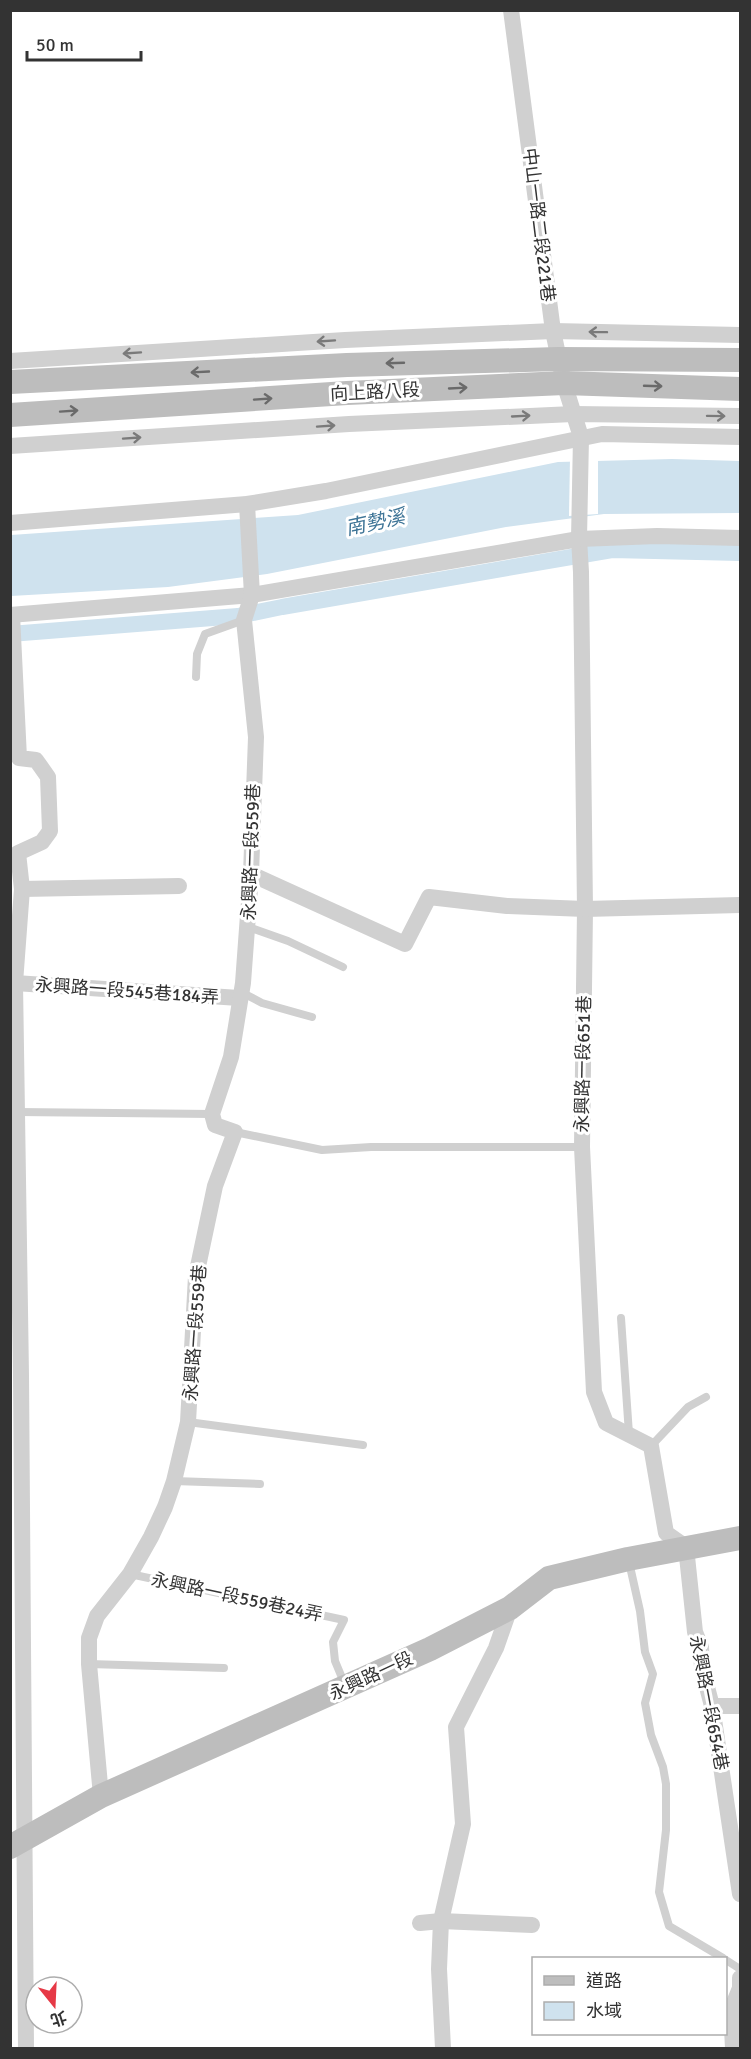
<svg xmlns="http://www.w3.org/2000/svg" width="751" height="2059" font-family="Signika,'Noto Sans TC',sans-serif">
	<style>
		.water { fill: #cfe2ee }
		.pier { fill: #fff }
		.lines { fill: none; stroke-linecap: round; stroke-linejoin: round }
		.canal { stroke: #cfe2ee; stroke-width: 16 }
		.lane { stroke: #d0d0d0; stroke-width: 8 }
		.street { stroke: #d0d0d0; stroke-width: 16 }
		.secondary { stroke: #bdbdbd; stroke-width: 24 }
		.oneway { stroke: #7a7a7a }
		.oneway2 { stroke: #6a6a6a }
		.labels { text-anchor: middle; stroke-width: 6; stroke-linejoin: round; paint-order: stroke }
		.street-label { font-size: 18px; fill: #333; stroke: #fff }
		.water-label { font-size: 20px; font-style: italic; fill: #3f7597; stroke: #fff }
	</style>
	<rect width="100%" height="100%" fill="#fff"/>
	<path class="water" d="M 672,459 L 740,461 L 740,513 L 604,514 L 506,527 L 267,574 L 168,587 L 11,596 L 11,535 L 298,515 L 558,462 Z"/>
	<path class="pier" d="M 570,458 L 598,458 L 598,514 L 569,516 Z"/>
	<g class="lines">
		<path class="canal" d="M 10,634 L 238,616 L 282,607 L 612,550 L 740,553"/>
		<g class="lane">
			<path d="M 196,677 L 197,654 L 205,634 L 244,620"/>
			<path d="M 248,927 L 288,941 L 343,967"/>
			<path d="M 241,992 L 262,1003 L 312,1017"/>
			<path d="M 17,1112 L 212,1114"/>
			<path d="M 235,1132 L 322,1150 L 371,1147 L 582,1147"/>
			<path d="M 621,1318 L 629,1434"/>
			<path d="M 188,1422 L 363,1445"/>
			<path d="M 651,1446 L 688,1407 L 706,1397"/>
			<path d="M 174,1481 L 260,1484"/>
			<path d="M 629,1562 L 640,1611 L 645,1652 L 653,1674 L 645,1703 L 651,1735 L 663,1767 L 666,1784 L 666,1830 L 659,1892 L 669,1926 L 723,1958"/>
			<path d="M 130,1574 L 344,1620 L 333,1642 L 335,1661 L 345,1685"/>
			<path d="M 89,1664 L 224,1668"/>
			<path d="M 726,1960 L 740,1969"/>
		</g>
		<g class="street">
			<path d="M 511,10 L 553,331 L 564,383 L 581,437 L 579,539 L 581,572 L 585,909 L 582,1147 L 594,1392 L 606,1423 L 651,1446 L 666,1533 L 686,1547 L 695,1632 L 701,1647 L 702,1668 L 712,1706 L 740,1894"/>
			<path d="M 10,361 L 345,340 L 553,331 L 740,335"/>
			<path d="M 10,446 L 349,424 L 573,414 L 740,416"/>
			<path d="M 10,523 L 247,504 L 326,491 L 602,434 L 740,437"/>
			<path d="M 10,615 L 252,595 L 579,539 L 657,536 L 740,538"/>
			<path d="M 12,615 L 19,758 L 36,760 L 48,777 L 50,831 L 42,842 L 18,853 L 22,889 L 15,983 L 21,1375 L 26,2048"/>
			<path d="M 251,874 L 405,944 L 429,897 L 507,906 L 585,909 L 740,905"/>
			<path d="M 22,889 L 179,886"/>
			<path d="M 15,983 L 239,998"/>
			<path d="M 712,1706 L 740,1706"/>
			<path d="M 101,1796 L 89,1664 L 89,1638 L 97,1616 L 130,1574 L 151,1537 L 165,1507 L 174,1481 L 188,1422 L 196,1276 L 215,1186 L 235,1132 L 215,1125 L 212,1114 L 231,1057 L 243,983 L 251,874 L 256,737 L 244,620 L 252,595 L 247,504"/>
			<path d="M 420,1923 L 441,1921 L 532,1925"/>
			<path d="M 443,2048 L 439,1969 L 441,1921 L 463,1824 L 456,1727 L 496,1648 L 510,1608"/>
			<path d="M 733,2048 L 731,2010 L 740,1988 L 740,1978"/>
		</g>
		<g class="secondary">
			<path d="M 10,382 L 347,365 L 558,359 L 740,360"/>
			<path d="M 10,415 L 347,393 L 564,383 L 740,389"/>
			<path d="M 10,1847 L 101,1796 L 430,1649 L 510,1608 L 549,1578 L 628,1559 L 740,1538"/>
		</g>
	</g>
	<defs><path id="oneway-shaft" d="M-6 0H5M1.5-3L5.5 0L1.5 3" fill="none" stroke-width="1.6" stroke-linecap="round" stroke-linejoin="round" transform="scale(1.5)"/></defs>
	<g class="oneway">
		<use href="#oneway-shaft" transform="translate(598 332) rotate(-179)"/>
		<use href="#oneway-shaft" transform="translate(326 341) rotate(176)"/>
		<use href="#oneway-shaft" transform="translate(132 353) rotate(176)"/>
		<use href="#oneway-shaft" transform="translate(521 416) rotate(-3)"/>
		<use href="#oneway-shaft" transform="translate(716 416) rotate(1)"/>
		<use href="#oneway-shaft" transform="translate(326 426) rotate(-4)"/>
		<use href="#oneway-shaft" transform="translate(132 438) rotate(-4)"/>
	</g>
	<g class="oneway2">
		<use href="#oneway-shaft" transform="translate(395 363) rotate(178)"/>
		<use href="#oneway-shaft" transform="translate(200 372) rotate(177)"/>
		<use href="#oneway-shaft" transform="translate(653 386) rotate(2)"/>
		<use href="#oneway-shaft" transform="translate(458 388) rotate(-3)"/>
		<use href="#oneway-shaft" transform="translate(263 399) rotate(-4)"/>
		<use href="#oneway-shaft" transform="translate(69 411) rotate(-4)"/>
	</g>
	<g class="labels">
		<g class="street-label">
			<text transform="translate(539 225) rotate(83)" y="6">中山一路二段221巷</text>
			<text transform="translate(375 392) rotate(-3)" y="6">向上路八段</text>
			<text transform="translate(251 852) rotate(-88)" y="6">永興路一段559巷</text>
			<text transform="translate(127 991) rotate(4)" y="6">永興路一段545巷184弄</text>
			<text transform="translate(583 1064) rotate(-89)" y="6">永興路一段651巷</text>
			<text transform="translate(195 1333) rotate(-86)" y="6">永興路一段559巷</text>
			<text transform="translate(237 1597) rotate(12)" y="6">永興路一段559巷24弄</text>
			<text transform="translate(371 1676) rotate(-25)" y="6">永興路一段</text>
			<text transform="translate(709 1703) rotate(79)" y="6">永興路一段654巷</text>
		</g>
		<g class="water-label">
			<text transform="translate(375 522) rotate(-12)" y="7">南勢溪</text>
		</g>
	</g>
	<rect width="751" height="2059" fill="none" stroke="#333333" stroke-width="24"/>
	<rect x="532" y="1957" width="195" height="78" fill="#ffffff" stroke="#adadad" stroke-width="1.5"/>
	<rect x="544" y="1976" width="30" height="9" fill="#bdbdbd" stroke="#adadad" stroke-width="1.5"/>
	<text x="586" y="1987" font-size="18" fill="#333333">道路</text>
	<rect x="544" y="2002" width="30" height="18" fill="#cfe2ee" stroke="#adadad" stroke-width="1.5"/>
	<text x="586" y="2017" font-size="18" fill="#333333">水域</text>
	<g transform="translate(54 2005) rotate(162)"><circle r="28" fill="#ffffff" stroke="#adadad" stroke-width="1.5"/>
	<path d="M0-4.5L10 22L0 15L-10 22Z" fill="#e63946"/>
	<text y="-9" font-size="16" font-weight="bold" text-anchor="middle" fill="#333333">北</text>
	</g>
	<path d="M27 51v9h114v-9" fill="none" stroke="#333333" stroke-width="3"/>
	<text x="36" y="51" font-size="18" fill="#333333" stroke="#ffffff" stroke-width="4.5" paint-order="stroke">50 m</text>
</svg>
